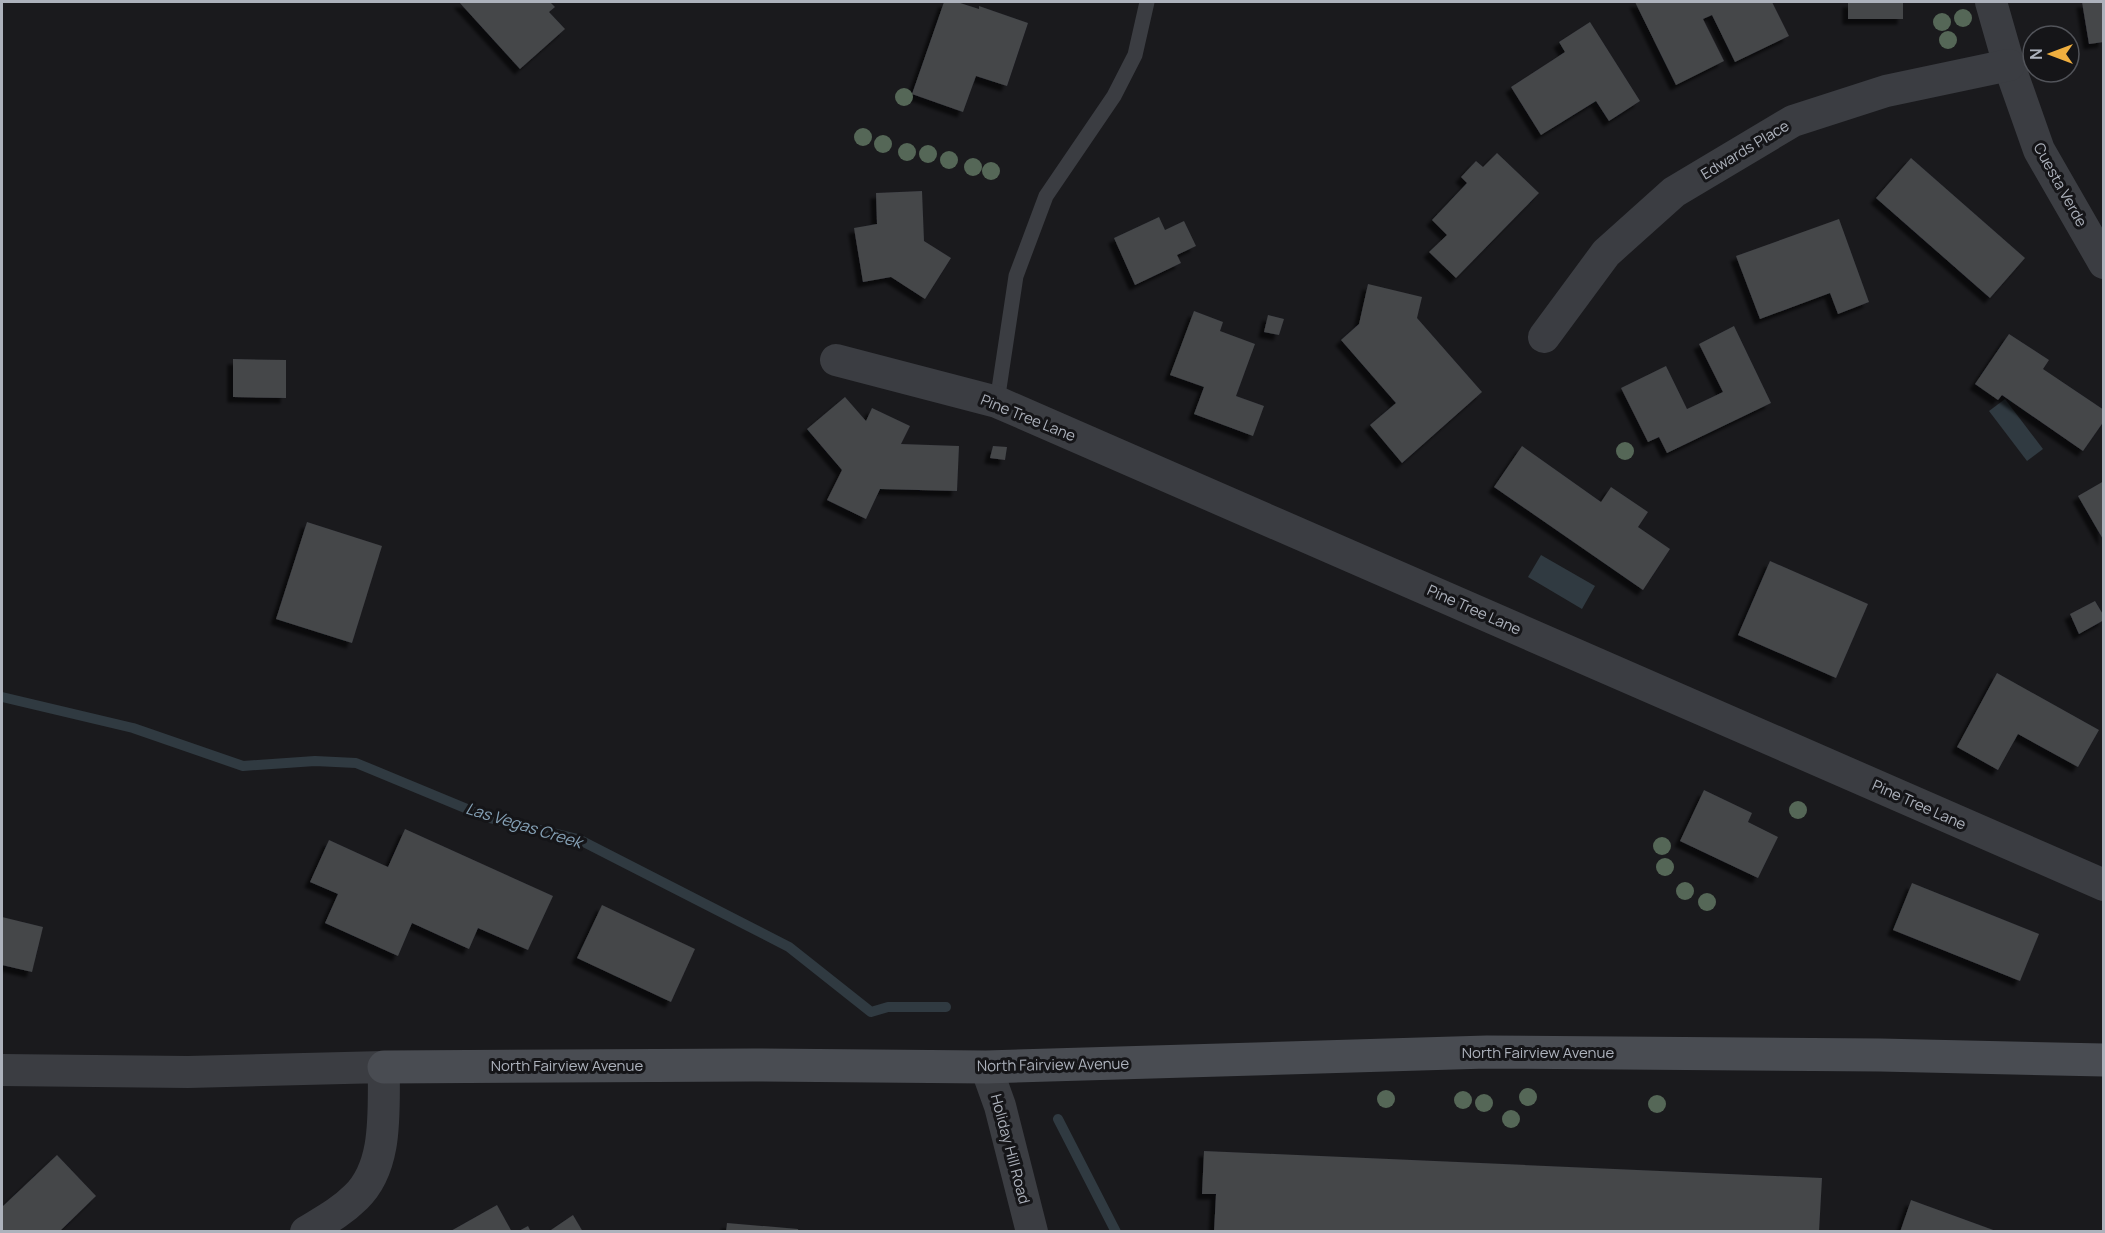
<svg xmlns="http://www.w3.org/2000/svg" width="2105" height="1233" font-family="Manrope,sans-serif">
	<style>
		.water { fill: #303a41 }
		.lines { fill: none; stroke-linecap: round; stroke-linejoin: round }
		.stream { stroke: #303a41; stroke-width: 10 }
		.building { fill: #44464a; filter: url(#shadow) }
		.lane { stroke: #3b3d42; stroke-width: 15 }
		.street { stroke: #3b3d42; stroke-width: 32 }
		.secondary { stroke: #494c52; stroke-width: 33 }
		.tree { fill: #556757 }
		.labels { text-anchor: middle; stroke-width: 6; stroke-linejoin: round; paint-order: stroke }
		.street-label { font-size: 15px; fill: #adb2bc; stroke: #151518 }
		.water-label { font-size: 16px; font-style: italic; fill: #85a1b6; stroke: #151518 }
	</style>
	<defs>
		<filter id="shadow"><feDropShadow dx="-5.5" dy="5.5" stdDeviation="1.5" flood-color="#0009"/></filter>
	</defs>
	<rect width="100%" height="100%" fill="#1a1a1d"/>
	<g class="water">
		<path d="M 2005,399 L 2043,449 L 2027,461 L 1989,411 Z"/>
		<path d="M 1541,555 L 1595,586 L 1582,609 L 1528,577 Z"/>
	</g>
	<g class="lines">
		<g class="stream">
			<path d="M 2,697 L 133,728 L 243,766 L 315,761 L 356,763 L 489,818 L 578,839 L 789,947 L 871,1012 L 888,1007 L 946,1007"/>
			<path d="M 1058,1119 L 1116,1232"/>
		</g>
	</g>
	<g class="building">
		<path d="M 459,2 L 550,2 L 555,7 L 549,12 L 565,29 L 520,69 Z"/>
		<path d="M 944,2 L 957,2 L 979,9 L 979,6 L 1028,23 L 1007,86 L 976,76 L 963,112 L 912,94 Z"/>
		<path d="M 1635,2 L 1772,2 L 1789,36 L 1735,62 L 1712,15 L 1703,19 L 1724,61 L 1676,85 Z"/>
		<rect x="1848" y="2" width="55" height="17"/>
		<path d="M 2082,2 L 2104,2 L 2104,42 L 2089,44 Z"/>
		<path d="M 1590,22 L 1640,101 L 1609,121 L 1596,101 L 1541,135 L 1511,87 L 1565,52 L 1559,42 Z"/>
		<path d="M 1497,153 L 1539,193 L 1456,278 L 1429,252 L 1447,235 L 1432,220 L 1467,183 L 1461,177 L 1476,161 L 1483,167 Z"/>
		<path d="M 1911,158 L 2025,258 L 1990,298 L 1876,198 Z"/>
		<path d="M 922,191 L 924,241 L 951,258 L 925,299 L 891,277 L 863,282 L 854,228 L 877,224 L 876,193 Z"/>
		<path d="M 1159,217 L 1165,230 L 1184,221 L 1196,246 L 1177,255 L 1181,263 L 1135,285 L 1114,238 Z"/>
		<path d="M 1839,219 L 1869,302 L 1838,314 L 1830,293 L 1760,319 L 1736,256 Z"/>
		<path d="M 1368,284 L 1422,297 L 1417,318 L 1482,392 L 1402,463 L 1370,425 L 1396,403 L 1341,340 L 1359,324 Z"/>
		<path d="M 1194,311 L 1223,322 L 1220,331 L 1255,344 L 1236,396 L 1264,406 L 1253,436 L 1194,414 L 1204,387 L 1170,375 Z"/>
		<path d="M 1268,315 L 1284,319 L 1279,335 L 1264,332 Z"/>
		<path d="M 1734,326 L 1771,403 L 1667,453 L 1659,437 L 1648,442 L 1621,388 L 1666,366 L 1687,409 L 1723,392 L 1699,344 Z"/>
		<path d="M 2009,334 L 2049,360 L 2043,369 L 2104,410 L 2104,421 L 2083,451 L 2002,395 L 1998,400 L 1975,384 Z"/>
		<path d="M 233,359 L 286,360 L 286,398 L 233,397 Z"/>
		<path d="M 845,397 L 866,421 L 872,408 L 910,426 L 901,444 L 959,446 L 957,491 L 880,489 L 866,519 L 827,500 L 842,470 L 807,429 Z"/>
		<path d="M 993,446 L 1007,447 L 1005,460 L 990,458 Z"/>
		<path d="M 1522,446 L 1601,502 L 1611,487 L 1648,512 L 1638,527 L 1670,549 L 1643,590 L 1494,487 Z"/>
		<path d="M 2104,481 L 2104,541 L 2078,496 Z"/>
		<path d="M 307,522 L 382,546 L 352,643 L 276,619 Z"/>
		<path d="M 1770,561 L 1868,604 L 1836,678 L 1738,635 Z"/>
		<path d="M 2095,601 L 2104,616 L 2104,620 L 2079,634 L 2070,614 Z"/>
		<path d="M 1997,673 L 2099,730 L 2078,767 L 2018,734 L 1998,770 L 1957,747 Z"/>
		<path d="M 1704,790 L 1752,813 L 1748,822 L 1778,837 L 1758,878 L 1680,841 Z"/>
		<path d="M 405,829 L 553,896 L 528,950 L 478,928 L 469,949 L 412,923 L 398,956 L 325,923 L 338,894 L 310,882 L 329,840 L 388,867 Z"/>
		<path d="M 1912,883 L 2039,934 L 2020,981 L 1893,930 Z"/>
		<path d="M 602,905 L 695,949 L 671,1002 L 577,958 Z"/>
		<path d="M 2,917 L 43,927 L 32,972 L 2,965 Z"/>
		<path d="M 1204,1151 L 1822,1178 L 1819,1232 L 1214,1232 L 1216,1194 L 1202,1194 Z"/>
		<path d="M 57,1155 L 96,1196 L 59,1232 L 2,1232 L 2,1207 Z"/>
		<path d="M 1911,1200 L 1996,1231 L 1996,1232 L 1900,1232 Z"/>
		<path d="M 497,1205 L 512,1232 L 449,1232 Z"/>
		<path d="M 573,1215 L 583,1232 L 552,1232 L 551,1230 Z"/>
		<path d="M 727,1223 L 798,1229 L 799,1232 L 726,1232 Z"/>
		<path d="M 528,1226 L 531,1232 L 517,1232 Z"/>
	</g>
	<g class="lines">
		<path class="lane" d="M 997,402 L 1016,276 L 1046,196 L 1114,96 L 1135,55 L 1147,2"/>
		<g class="street">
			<path d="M 1991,2 L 2009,65 L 2039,150 L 2104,263"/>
			<path d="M 1544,337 L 1606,253 L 1674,192 L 1793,121 L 1886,91 L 2009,65"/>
			<path d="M 836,360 L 997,402 L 2104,885"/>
			<path d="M 986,1067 L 1000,1106 L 1032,1232"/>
			<path d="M 2,1070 L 188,1072 L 384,1067 C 383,1109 389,1165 356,1197 C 341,1212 324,1221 306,1232"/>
		</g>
		<path class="secondary" d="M 384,1067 L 753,1065 L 986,1067 L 1487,1052 L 1880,1055 L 2104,1060"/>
	</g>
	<g class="tree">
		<circle cx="1963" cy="18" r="9"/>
		<circle cx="1942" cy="22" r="9"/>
		<circle cx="1948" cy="40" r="9"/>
		<circle cx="904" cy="97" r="9"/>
		<circle cx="863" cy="137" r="9"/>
		<circle cx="883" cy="144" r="9"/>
		<circle cx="907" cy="152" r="9"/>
		<circle cx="928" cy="154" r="9"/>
		<circle cx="949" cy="160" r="9"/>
		<circle cx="973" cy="167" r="9"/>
		<circle cx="991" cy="171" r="9"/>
		<circle cx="1625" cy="451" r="9"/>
		<circle cx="1798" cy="810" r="9"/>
		<circle cx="1662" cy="846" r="9"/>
		<circle cx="1665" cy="867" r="9"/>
		<circle cx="1685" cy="891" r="9"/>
		<circle cx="1707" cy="902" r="9"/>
		<circle cx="1528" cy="1097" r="9"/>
		<circle cx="1386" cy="1099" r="9"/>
		<circle cx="1463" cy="1100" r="9"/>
		<circle cx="1484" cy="1103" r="9"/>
		<circle cx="1657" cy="1104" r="9"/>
		<circle cx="1511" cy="1119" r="9"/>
	</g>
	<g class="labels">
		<g class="street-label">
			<text transform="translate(1745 150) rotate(-31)" y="5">Edwards Place</text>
			<text transform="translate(2060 185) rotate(61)" y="5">Cuesta Verde</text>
			<text transform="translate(1028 418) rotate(22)" y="5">Pine Tree Lane</text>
			<text transform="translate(1474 610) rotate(24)" y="5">Pine Tree Lane</text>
			<text transform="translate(1919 805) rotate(24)" y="5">Pine Tree Lane</text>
			<text x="1538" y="1058">North Fairview Avenue</text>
			<text transform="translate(1053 1065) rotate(-1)" y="5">North Fairview Avenue</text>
			<text x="567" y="1071">North Fairview Avenue</text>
			<text transform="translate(1010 1149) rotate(75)" y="5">Holiday Hill Road</text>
		</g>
		<g class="water-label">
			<text transform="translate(524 825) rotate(17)" y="6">Las Vegas Creek</text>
		</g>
	</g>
	<rect width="2105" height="1233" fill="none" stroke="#adb2bc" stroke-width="6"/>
	<g transform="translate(2051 54) rotate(270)"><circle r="28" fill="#151518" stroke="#52545a" stroke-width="1.5"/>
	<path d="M0-4.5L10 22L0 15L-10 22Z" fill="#f0af3f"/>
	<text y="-9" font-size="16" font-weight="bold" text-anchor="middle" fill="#adb2bc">N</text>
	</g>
</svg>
